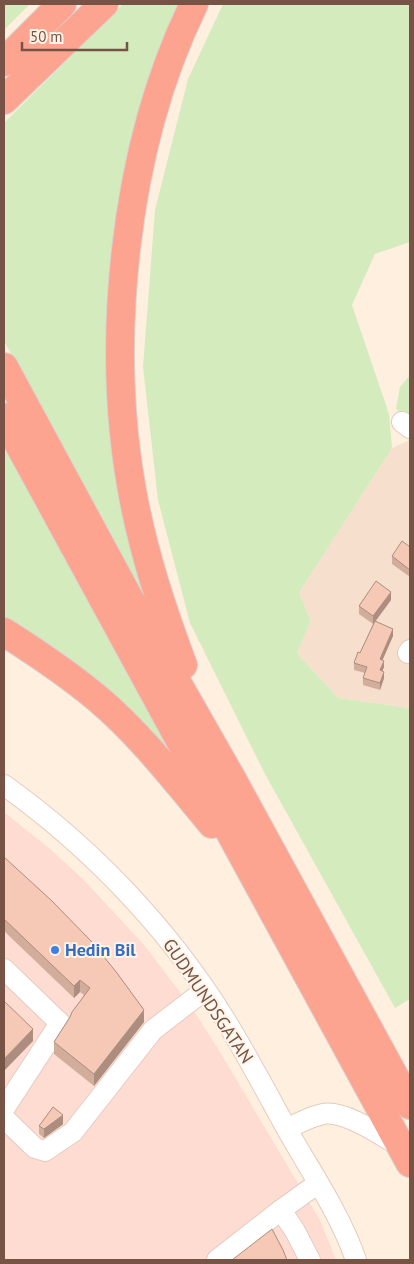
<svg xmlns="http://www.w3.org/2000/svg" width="414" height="1264" font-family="'PT Sans',sans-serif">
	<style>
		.residential { fill: #f6e0cd }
		.commercial { fill: #ffdcd2 }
		.green { fill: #d4ecbd }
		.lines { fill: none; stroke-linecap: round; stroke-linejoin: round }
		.minor-casing { stroke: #e4ccbd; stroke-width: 22 }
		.highway-casing { stroke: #dbd2cf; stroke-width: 30 }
		.minor { stroke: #fff; stroke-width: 20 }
		.highway { stroke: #fda491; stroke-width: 28 }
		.wall { fill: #d3ad9c }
		.shaded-wall { fill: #ac8d7f }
		.building { fill: #f5c9b5; stroke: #ac8d7f }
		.shop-dot { fill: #3f7fe0; stroke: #fff4e7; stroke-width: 2 }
		.labels { text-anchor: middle; stroke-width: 4; stroke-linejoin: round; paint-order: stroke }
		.shop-label { font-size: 18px; font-weight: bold; fill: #366cbe; stroke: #fff4e7; text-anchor: start }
		.street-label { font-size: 18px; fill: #765345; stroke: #fff4e7 }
	</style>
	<rect width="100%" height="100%" fill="#feefdf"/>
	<path class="residential" d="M 410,440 L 410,708 L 338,698 L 297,653 L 311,621 L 299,593 L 392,448 Z"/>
	<path class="commercial" d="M 4,812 L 50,849 L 83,879 L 145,946 L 192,1008 L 220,1052 L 321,1222 L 336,1260 L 4,1260 Z"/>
	<g class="green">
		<path d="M 4,4 L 30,4 L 4,30 Z"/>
		<path d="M 123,4 L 182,4 L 115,247 L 146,587 L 139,589 L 4,341 L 4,123 Z"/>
		<path d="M 223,4 L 410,4 L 410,242 L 375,254 L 352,305 L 389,414 L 392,448 L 299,593 L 311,621 L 297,653 L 338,698 L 410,708 L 410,999 L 395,1008 L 265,774 L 190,623 L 158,500 L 143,367 L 155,210 L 188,79 Z"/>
		<path d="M 410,375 L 410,420 L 396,409 L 400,387 Z"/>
		<path d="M 4,448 L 167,747 L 162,751 L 4,621 Z"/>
	</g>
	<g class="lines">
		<defs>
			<g id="minor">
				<path d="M 402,422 L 410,428"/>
				<path d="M 408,653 L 410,650"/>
				<path d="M 4,785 C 92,848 169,929 226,1021 C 248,1057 268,1095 289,1133 C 312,1173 341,1216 356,1260"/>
				<path d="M 4,969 L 60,1023 L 4,1109"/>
				<path d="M 4,1118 L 35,1148 L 45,1151 L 73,1132 L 153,1030 L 205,990"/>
				<path d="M 287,1129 C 298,1123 310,1117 323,1114 C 345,1110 382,1136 401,1147"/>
				<path d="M 281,1210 L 317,1184"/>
				<path d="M 217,1260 L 281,1210 L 295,1231 L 310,1260"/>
			</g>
			<g id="highway">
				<path d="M 4,62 L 62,4"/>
				<path d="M 4,100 L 104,4"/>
				<path d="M 4,367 L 130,600 L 232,779 L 410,1105"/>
				<path d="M 4,417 L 410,1163"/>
				<path d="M 4,632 C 37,653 67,673 97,698 C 140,734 176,781 212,824"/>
				<path d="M 183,665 C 163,612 146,561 135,506 C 103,349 123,149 194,4"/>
			</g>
		</defs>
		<use href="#minor" class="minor-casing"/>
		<use href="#highway" class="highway-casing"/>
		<use href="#minor" class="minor"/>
		<use href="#highway" class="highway"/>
	</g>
	<g class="wall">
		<path d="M 410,547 L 410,577 L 392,564 L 392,556 Z"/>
		<path d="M 391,600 L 376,621 L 393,636 L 382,660 L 384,667 L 382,671 L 384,678 L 380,690 L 363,685 L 363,678 L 365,673 L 354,670 L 354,663 L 360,653 L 373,624 L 359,614 L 359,606 Z"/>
		<path d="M 4,857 L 144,1022 L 94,1086 L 54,1054 L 54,1042 L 84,995 L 80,992 L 74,998 L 4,931 Z"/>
		<path d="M 63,1124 L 44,1138 L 39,1134 L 39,1126 Z"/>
	</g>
	<g class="shaded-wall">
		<path d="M 391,592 L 391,600 L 373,624 L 373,616 Z"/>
		<path d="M 393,629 L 393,636 L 380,666 L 380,659 Z"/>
		<path d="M 384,661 L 384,667 L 380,677 L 380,670 Z"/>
		<path d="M 384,672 L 384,678 L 380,690 L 380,683 Z"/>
		<path d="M 80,980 L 80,992 L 74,998 L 74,986 Z"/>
		<path d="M 144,1010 L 144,1022 L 94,1086 L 94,1074 Z"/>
		<path d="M 33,1029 L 33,1041 L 4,1071 L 4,1059 Z"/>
		<path d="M 63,1115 L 63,1124 L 62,1125 L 44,1138 L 44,1129 Z"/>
	</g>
	<g class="building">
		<path d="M 402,541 L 410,547 L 410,570 L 392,556 Z"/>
		<path d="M 376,581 L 391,592 L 373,616 L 359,606 Z"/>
		<path d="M 375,621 L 393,629 L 380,659 L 384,661 L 380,670 L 384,672 L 380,683 L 363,678 L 367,667 L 354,663 L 358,652 L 360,653 Z"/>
		<path d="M 4,857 L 52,901 L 91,941 L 117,973 L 144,1010 L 94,1074 L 54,1042 L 70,1017 L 72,1012 L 90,988 L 80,980 L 74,986 L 4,919 Z"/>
		<path d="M 4,1001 L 33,1029 L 4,1059 Z"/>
		<path d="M 53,1107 L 63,1115 L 44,1129 L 39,1126 Z"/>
		<path d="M 272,1229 L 283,1250 L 287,1260 L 232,1260 Z"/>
	</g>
	<circle class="shop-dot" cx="55" cy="950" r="5"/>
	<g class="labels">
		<g class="shop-label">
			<text x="65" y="956">Hedin Bil</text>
		</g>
		<g class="street-label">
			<text transform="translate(208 1001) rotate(56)" y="6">GUDMUNDSGATAN</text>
		</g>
	</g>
	<rect width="414" height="1264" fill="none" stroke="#765345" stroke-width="10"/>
	<path d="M22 42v8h105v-8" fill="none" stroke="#765345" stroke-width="2.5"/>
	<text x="30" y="42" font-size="15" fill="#765345" stroke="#fff4e7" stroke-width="4" paint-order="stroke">50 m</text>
</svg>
